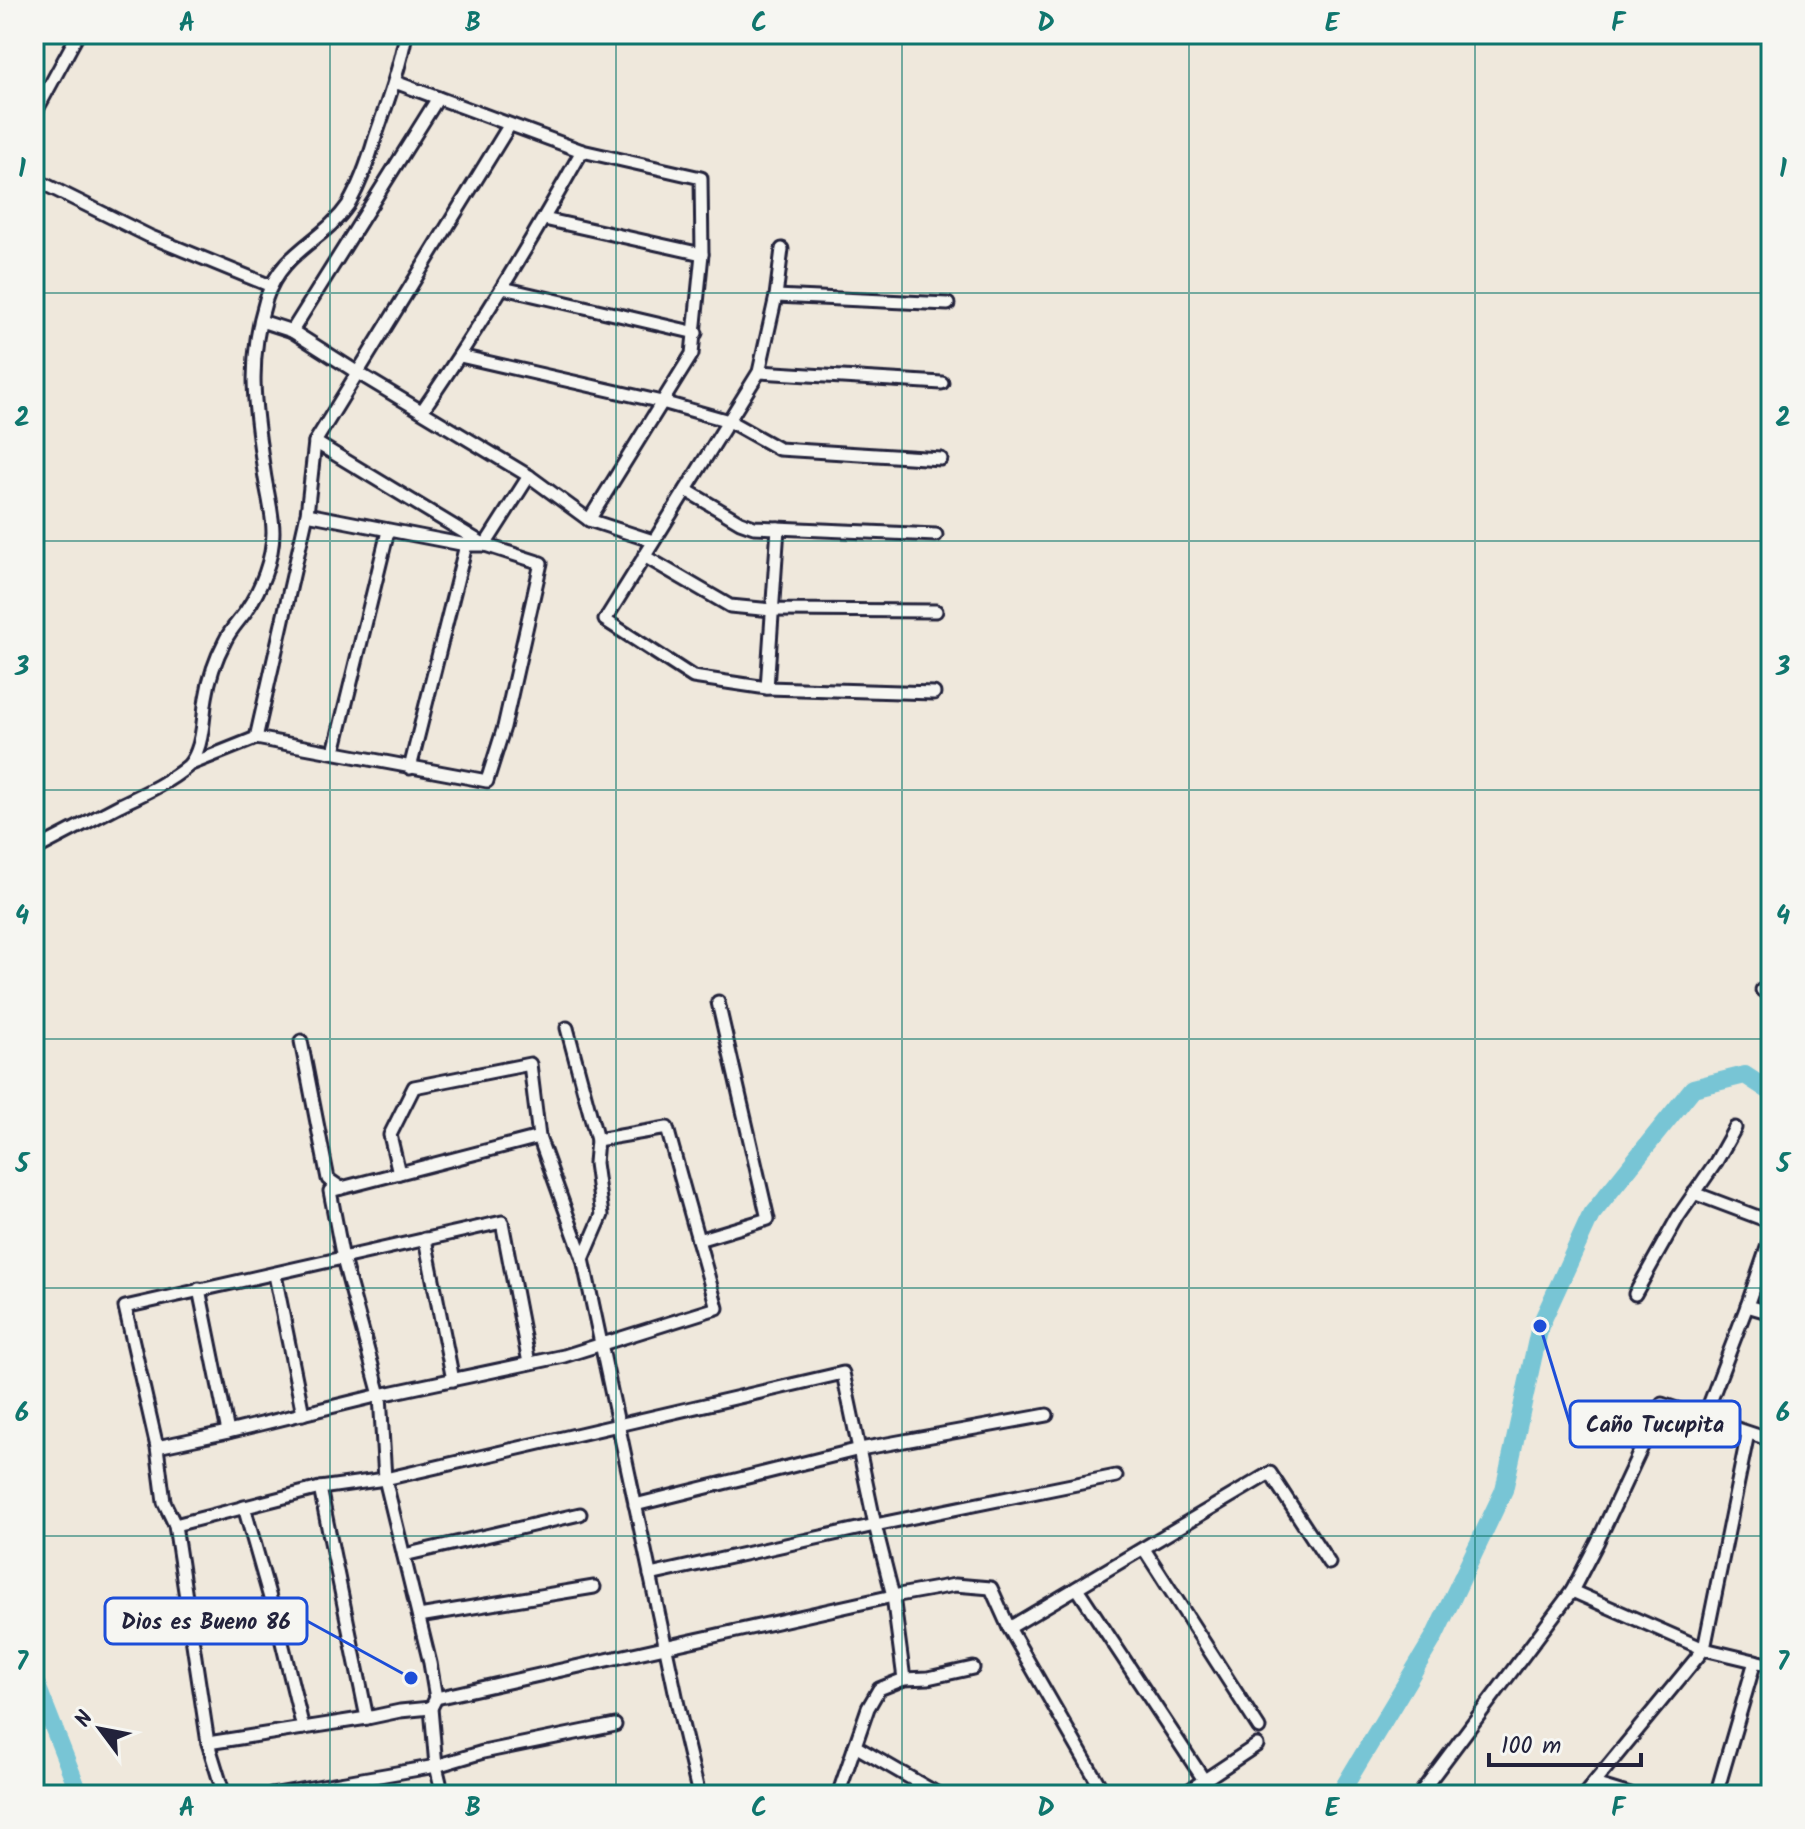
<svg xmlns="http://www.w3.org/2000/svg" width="1805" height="1829" font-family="Kalam,sans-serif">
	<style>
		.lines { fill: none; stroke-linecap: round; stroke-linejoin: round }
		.river { stroke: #78c5d5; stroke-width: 18 }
		.minor-casing { stroke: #22223b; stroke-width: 17 }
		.minor { stroke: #f6f6f2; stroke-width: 11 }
		.grid { fill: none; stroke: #0f766e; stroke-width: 2; stroke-opacity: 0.55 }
		.leader { fill: none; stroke: #1d4ed8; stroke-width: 3 }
		.callout-dot { fill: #1d4ed8; stroke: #f6f6f2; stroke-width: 3 }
		.callout { fill: #f6f6f2; stroke: #1d4ed8; stroke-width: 3 }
		.callout-label { font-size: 22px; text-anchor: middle; font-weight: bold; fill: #22223b }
		.neatline { fill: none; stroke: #0f766e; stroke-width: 3 }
		.grid-label { font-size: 26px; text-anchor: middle; font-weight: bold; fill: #0f766e }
	</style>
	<rect width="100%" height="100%" fill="#efe8dc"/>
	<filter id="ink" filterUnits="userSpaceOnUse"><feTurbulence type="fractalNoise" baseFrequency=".0125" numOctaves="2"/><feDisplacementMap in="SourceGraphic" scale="16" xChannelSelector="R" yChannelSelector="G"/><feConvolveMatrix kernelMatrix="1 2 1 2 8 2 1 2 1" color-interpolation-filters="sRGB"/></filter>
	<g filter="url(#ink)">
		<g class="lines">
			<g class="river">
				<path d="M 34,1678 L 80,1795"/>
				<path d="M 1339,1795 L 1434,1637 L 1504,1490 L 1540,1326 L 1591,1215 L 1693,1088 L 1745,1075 L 1771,1092"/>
			</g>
			<defs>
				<g id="minor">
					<path d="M 395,82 L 582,151 L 701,178 L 702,254 L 692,354 L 589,520"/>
					<path d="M 34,115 L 78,34"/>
					<path d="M 34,179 L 149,236 L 271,286"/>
					<path d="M 544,219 L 702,254"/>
					<path d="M 782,249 L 776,296 L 759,372 L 605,620 L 693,677 L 767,688 L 934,693"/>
					<path d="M 503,288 L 696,333"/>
					<path d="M 776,296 L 948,304"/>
					<path d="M 261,321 L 292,331 L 358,373 L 529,476 L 589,520 L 653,541"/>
					<path d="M 292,331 L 438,98"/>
					<path d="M 460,356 L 662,402 L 729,421 L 779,449 L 941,459"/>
					<path d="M 759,372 L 942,383"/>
					<path d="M 422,411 C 480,327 532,240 582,151"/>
					<path d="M 315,442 L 485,545 L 529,476"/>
					<path d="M 686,490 L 740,522 L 754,527 L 936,535"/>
					<path d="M 644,556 L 730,606 L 772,610 L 936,611"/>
					<path d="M 767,688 L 778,528"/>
					<path d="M 256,738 L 307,514 L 315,442 L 509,126"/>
					<path d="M 334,752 L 388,531"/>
					<path d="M 191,764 L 256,738 L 487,781 L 504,727 L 541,563 L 485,545 L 466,545 L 307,514"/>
					<path d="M 410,768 L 466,545"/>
					<path d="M 34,850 C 63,835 91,820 120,805 C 143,794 168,783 188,766 C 192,762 195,756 197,751 C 204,734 203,715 206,698 C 209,678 216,658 225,641 C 230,630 239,621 246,611 C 261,589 273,559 273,532 C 273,515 268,496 265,478 C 255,412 246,365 266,299 C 282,250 323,242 348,205 C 361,183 368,162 375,138 C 387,103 399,71 406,34"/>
					<path d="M 1762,990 L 1771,996"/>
					<path d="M 301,1041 L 328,1179 L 341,1188"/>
					<path d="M 399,1173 L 390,1135 L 414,1087 L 530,1064 L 539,1137"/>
					<path d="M 1694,1193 L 1771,1222"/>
					<path d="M 425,1239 L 453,1380"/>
					<path d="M 698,1240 L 768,1219 L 718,1002"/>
					<path d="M 583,1259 L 682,1724 L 699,1795"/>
					<path d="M 275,1275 L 303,1414"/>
					<path d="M 199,1289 L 228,1432"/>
					<path d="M 1635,1294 L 1678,1217 L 1716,1162 L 1735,1128"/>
					<path d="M 1747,1306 L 1771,1313"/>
					<path d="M 1704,1418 L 1747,1306 L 1771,1236"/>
					<path d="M 157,1447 L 228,1432 L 380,1395 L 564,1356 L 717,1308 L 667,1128 L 597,1140"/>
					<path d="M 320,1488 L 367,1718"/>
					<path d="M 635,1505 L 860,1449 L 1047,1415"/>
					<path d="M 244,1507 L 278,1626 L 303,1728"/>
					<path d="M 175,1525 L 320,1488 L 385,1479 L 843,1373 L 875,1525 L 893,1596 L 904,1679"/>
					<path d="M 1144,1549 L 1259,1728"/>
					<path d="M 404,1555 L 580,1514"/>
					<path d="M 650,1575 L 875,1525 L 1116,1476"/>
					<path d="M 1077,1588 L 1204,1780"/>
					<path d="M 1572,1591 L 1704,1649 L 1771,1665"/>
					<path d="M 419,1616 L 594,1587"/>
					<path d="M 1009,1628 L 1270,1473 L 1329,1563"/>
					<path d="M 436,1698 L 893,1596 L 955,1585 L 991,1588 L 1009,1628 L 1105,1795"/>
					<path d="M 208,1743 L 367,1718 L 400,1711 L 431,1708"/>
					<path d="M 855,1746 L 940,1795"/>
					<path d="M 1594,1784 L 1630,1795"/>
					<path d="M 224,1795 L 208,1743 L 175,1525 L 164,1502 L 157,1447 L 125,1307 L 502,1222 L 529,1363"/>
					<path d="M 271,1795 L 436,1766 L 483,1752 L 615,1725"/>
					<path d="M 443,1795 L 436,1766 L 431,1708 L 436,1698 L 430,1663 L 385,1479 L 380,1395 L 343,1259 L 330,1191 L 539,1137 L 583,1259 L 602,1215 L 595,1163 L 597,1140 L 567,1028"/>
					<path d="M 838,1795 L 868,1708 L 879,1689 L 904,1679 L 928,1678 L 973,1668"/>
					<path d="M 1182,1795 L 1257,1745"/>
					<path d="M 1419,1795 L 1572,1591 L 1598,1541 L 1662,1404 L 1771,1440"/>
					<path d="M 1584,1795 L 1704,1649 L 1748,1433"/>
					<path d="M 1716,1795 L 1755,1661"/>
				</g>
			</defs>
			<use href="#minor" class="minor-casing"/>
			<use href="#minor" class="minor"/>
		</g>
	</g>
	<path class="grid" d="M 330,34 L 330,1795M 616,34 L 616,1795M 902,34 L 902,1795M 1189,34 L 1189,1795M 1475,34 L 1475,1795M 34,293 L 1771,293M 34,541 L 1771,541M 34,790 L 1771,790M 34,1039 L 1771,1039M 34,1288 L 1771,1288M 34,1536 L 1771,1536"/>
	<path class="leader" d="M1540 1326L1570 1424M411 1678L307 1621"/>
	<g class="callout-dot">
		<circle cx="1540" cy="1326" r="8"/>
		<circle cx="411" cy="1678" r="8"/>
	</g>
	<g class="callout">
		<rect x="1570" y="1401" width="170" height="46" rx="8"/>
		<rect x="105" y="1598" width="202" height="46" rx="8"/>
	</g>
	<g class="callout-label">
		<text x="1655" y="1432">Caño Tucupita</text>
		<text x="206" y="1629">Dios es Bueno 86</text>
	</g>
	<rect width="1805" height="1829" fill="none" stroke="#f6f6f2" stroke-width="88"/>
	<g transform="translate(100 1729) rotate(302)" stroke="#f6f6f2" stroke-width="6" paint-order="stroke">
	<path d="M0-6L14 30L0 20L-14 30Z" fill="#22223b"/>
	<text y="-12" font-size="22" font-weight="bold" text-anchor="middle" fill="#22223b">N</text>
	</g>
	<path d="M1489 1753v12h152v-12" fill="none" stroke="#22223b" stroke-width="4"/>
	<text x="1501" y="1753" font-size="24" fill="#22223b" stroke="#f6f6f2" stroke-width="6" paint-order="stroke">100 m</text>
	<rect x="44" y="44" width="1717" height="1741" class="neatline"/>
	<g class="grid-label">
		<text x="187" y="31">A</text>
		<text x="473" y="31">B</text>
		<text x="759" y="31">C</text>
		<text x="1046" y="31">D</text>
		<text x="1332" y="31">E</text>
		<text x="1618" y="31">F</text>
		<text x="22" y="177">1</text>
		<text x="1783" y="177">1</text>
		<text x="22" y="426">2</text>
		<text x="1783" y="426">2</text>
		<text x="22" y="675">3</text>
		<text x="1783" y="675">3</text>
		<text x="22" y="924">4</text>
		<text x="1783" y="924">4</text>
		<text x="22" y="1172">5</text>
		<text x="1783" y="1172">5</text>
		<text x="22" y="1421">6</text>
		<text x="1783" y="1421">6</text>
		<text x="22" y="1670">7</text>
		<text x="1783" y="1670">7</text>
		<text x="187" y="1816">A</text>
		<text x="473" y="1816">B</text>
		<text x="759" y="1816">C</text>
		<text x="1046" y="1816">D</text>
		<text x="1332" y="1816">E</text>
		<text x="1618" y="1816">F</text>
	</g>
</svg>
